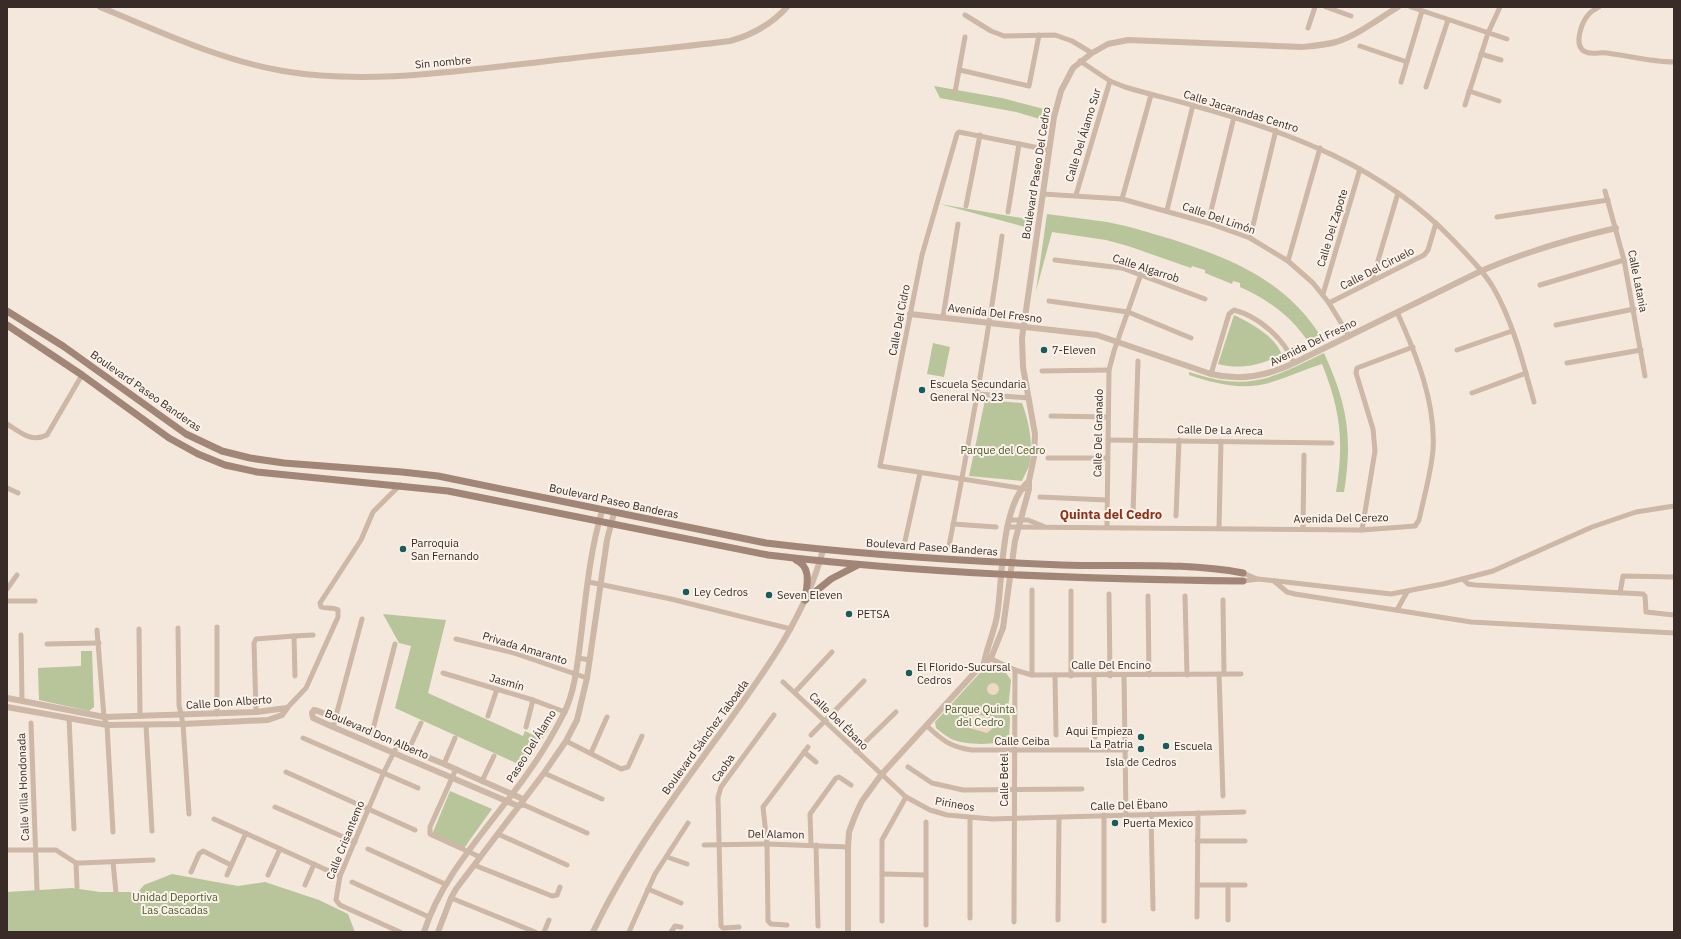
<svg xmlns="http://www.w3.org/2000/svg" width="1681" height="939" font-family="'IBM Plex Sans',sans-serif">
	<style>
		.green { fill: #b8c49a }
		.plaza { fill: #edd8c2 }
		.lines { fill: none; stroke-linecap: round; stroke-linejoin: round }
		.minor { stroke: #cdb7a6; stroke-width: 5 }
		.tertiary { stroke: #cdb7a6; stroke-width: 6 }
		.secondary { stroke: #a18577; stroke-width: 7 }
		.poi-dot { fill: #1a5c5e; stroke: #fbf2e9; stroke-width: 1.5 }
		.labels { text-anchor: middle; stroke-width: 4; stroke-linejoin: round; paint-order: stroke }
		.street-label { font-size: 11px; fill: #392c28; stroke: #fbf2e9 }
		.poi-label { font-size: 11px; fill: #392c28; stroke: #fbf2e9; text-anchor: start }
		.park-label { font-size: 11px; fill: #4a5929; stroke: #fbf2e9 }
		.quarter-label { font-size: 13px; font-weight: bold; fill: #8e311a; stroke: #fbf2e9 }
	</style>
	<rect width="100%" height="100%" fill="#f4e8dc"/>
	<g class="green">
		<path d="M 934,86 L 1002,98 L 1044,109 L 1043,120 L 1016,112 L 940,98 Z"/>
		<path d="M 940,204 L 1027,219 L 1025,227 Z"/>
		<path d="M 1047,214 C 1067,217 1087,219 1107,222 C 1129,226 1150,233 1171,239 C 1232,259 1287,281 1322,338 L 1309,343 C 1292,317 1269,300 1240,287 L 1240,283 L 1233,281 L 1232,284 L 1205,273 L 1205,270 L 1192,266 L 1191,268 L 1128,246 L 1106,240 L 1052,232 L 1036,291 Z"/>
		<path d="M 1234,315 C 1251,323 1276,337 1282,355 C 1260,365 1242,370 1218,364 Z"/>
		<path d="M 933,343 L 950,347 L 944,377 L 927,374 Z"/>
		<path d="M 1324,353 C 1347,403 1353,437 1344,492 L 1336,492 C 1344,443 1341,411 1322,364 C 1305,369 1289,377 1272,382 C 1244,391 1216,384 1189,375 L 1189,372 C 1249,392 1270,379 1324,353 Z"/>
		<path d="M 985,400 L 1022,403 C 1029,421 1034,447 1029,466 C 1027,471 1024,476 1022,481 L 969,476 Z"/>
		<path d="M 383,614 L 446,620 L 428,693 L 523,736 L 525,731 L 537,737 L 555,714 L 548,731 L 513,779 L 516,763 L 395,708 L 411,646 L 399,643 Z"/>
		<path d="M 81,651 L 92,651 L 94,707 L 89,711 L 39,700 L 38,668 L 81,666 Z"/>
		<path d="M 988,664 L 1004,670 L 1011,680 L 1008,709 L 1010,719 L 1009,739 C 997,746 964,745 951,739 C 946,736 941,732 936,728 L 935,722 Z"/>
		<path d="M 450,791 L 492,809 L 462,851 L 431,837 Z"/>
		<path d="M 172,874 L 238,886 L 265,882 L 319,900 L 348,914 L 355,932 L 7,932 L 7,892 L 72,888 L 100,892 L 138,892 L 144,885 Z"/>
	</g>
	<g class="plaza">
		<circle cx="993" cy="689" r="6"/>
		<path d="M 975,713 L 993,719 L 994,727 L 987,733 L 969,728 L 968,720 Z"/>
	</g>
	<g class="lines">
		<g class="minor">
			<path d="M 1326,7 L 1351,16"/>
			<path d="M 1411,7 L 1507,39"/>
			<path d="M 1599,7 C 1596,9 1591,11 1589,14 C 1582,21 1572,47 1586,52 C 1592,55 1600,52 1607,53 C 1630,56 1651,62 1674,62"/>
			<path d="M 965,15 L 991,31 L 1004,36 L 1055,35 L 1072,41 L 1092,53"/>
			<path d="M 1308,28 L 1315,7"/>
			<path d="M 1360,46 L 1407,62"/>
			<path d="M 1481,54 L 1501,60"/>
			<path d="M 1080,61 L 1110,81 L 1125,87 C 1148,94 1171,99 1195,106 C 1290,132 1383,167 1453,240 C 1467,255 1484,271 1494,289 C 1513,322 1524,366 1534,402"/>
			<path d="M 960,70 L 1029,86 L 1039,35"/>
			<path d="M 1401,82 L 1422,11"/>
			<path d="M 1426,87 L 1448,20"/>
			<path d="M 1469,91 L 1499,101"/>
			<path d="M 955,92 L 965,37"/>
			<path d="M 1465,105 L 1488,33 L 1500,7"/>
			<path d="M 1605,191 L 1624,260 L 1645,376"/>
			<path d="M 1043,194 L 1122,199 L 1208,223 L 1250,238 L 1288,261 L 1313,283 L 1329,303 L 1349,336"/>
			<path d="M 1076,195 L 1110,81"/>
			<path d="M 1122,199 L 1151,95"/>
			<path d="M 966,206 L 980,135"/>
			<path d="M 1167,210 L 1193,105"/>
			<path d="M 1008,212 L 1019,144"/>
			<path d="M 1497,217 L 1608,200"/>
			<path d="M 1208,223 L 1234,117"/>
			<path d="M 1250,238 L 1276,130"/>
			<path d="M 1055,260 L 1122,268 L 1205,299"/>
			<path d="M 1288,261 L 1320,148"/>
			<path d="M 1372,281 L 1398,193"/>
			<path d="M 1540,285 L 1624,260"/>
			<path d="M 1323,294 L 1360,169"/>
			<path d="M 1049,301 L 1128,312 L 1191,338"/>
			<path d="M 1329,303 L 1424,255 L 1428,250 L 1436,223"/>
			<path d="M 943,317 L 958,224"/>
			<path d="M 1556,325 L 1634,309"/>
			<path d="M 1457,350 L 1512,331"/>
			<path d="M 1567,363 L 1641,350"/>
			<path d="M 1042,371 L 1109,370"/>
			<path d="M 1211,374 L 1229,314 L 1234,310 C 1260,317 1284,339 1294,363"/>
			<path d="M 1472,393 L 1526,373"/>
			<path d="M 978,394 L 1029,398"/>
			<path d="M 1051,416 L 1108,417"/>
			<path d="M 7,424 C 20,432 31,443 47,435 L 82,375"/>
			<path d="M 1108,440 L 1332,443"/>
			<path d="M 1048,458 L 1107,458"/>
			<path d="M 7,488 L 18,493"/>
			<path d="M 1026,489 L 880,466 L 922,255 L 957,134 L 959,132 L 1049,150"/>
			<path d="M 1040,497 L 1107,500"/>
			<path d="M 1133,514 L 1138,361"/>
			<path d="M 1176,516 L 1179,440"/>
			<path d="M 1009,520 L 1028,520 L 1043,526"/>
			<path d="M 953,524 L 996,527"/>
			<path d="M 1107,526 L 1109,370 L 1114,351 L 1141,274"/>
			<path d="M 1007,527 L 1362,530 L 1415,526 L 1419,520 C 1424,497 1431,473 1433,450 C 1436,402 1416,354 1397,312"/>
			<path d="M 1219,528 L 1221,441"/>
			<path d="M 1303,529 L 1304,455"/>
			<path d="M 1362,530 L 1375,451 L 1373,429 L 1356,373 L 1357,368 L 1413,347"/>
			<path d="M 905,541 L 920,473"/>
			<path d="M 949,546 C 969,443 988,340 1002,236"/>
			<path d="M 1243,573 L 1257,579"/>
			<path d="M 1463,579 L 1468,584 L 1475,585 L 1643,594 L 1645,596 L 1646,612 L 1674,615"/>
			<path d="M 1243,581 L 1258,579 L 1391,594 L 1443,584 L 1493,571 L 1592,527 L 1636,512 L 1674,506"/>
			<path d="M 1274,581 L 1287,592 L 1295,594 L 1471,622 L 1674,633"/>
			<path d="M 589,582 L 671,599 L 791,629"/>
			<path d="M 7,589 L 17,575"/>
			<path d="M 1032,590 L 1032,675"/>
			<path d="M 1071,591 L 1071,676"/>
			<path d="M 1620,593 L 1623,576 L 1674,577"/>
			<path d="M 1109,594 L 1110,676"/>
			<path d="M 1148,596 L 1149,675"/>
			<path d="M 1185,596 L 1187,675"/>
			<path d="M 1223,600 L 1224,674"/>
			<path d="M 7,601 L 35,601"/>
			<path d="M 1397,610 L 1407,592"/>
			<path d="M 217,627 L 217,714"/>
			<path d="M 178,628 L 179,705 L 183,724 L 189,814"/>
			<path d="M 139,629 L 140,716"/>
			<path d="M 97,630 L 104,717 L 107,725 L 113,832"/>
			<path d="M 21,635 L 22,701"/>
			<path d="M 294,636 L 313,635"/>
			<path d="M 456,639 L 514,653 L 587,678"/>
			<path d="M 47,644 L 99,643"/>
			<path d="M 987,657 L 1015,670 L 1032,675 L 1241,674"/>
			<path d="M 578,658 L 590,660"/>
			<path d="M 443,673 L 533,700 L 565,712"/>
			<path d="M 1219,674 L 1223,796"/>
			<path d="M 1055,675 L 1056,735"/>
			<path d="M 1094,675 L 1095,737"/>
			<path d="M 1124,676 L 1126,815"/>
			<path d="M 783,682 L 906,797 L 930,810 L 947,815 L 992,819 L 1244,812"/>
			<path d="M 795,692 L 832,652"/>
			<path d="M 287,708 L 306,688 L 338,617 L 338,610 C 333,607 327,609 321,607 L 320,603 L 361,540 L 373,512 L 400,485"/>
			<path d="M 256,712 L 254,643 L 256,639 L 294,636 L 295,676"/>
			<path d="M 488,716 L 497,689"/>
			<path d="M 69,718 L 74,829"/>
			<path d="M 31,723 L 37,890"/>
			<path d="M 146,725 L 152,831"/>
			<path d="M 927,726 C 942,740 950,747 972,750 L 1126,750"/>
			<path d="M 333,727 L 362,619"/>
			<path d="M 526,727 L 533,700"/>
			<path d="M 372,733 L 395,644"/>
			<path d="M 811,735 L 864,681"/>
			<path d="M 303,738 L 418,788"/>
			<path d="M 566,741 L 621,769 L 628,767 L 642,736"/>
			<path d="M 398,744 L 384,772 L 340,876 L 336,900 L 340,905 L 400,932"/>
			<path d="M 409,749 L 421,723"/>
			<path d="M 856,751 L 896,712"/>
			<path d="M 804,752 L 816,762"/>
			<path d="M 591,753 L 607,717"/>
			<path d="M 444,764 L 455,738"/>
			<path d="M 908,767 L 932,783 L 963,790 L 1082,789"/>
			<path d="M 456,769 L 430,827 L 430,834 L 480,857"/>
			<path d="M 286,772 L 415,830"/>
			<path d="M 544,773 L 602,799"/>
			<path d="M 482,781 L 494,756"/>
			<path d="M 518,806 L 524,805 L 587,833"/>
			<path d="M 275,807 L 355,842"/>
			<path d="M 1151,814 L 1153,909"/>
			<path d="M 1104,815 L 1104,921"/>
			<path d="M 214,819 L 340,876"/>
			<path d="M 926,822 L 926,925"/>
			<path d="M 498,834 L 567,865"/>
			<path d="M 1197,841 L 1245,841"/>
			<path d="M 811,844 L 810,814 L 836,778 L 839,777 L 851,785"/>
			<path d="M 704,845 L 767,844 L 848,847"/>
			<path d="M 816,845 L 818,926"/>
			<path d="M 368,849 L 445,884"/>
			<path d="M 7,850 L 56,850 L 76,863 L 81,863 L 153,860"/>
			<path d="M 667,857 L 687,864"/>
			<path d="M 113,862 L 116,893"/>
			<path d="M 76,863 L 77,887"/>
			<path d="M 474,865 L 552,896 L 557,895 L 560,887"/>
			<path d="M 191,872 L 199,854 L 203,851 L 231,865"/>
			<path d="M 882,874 L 926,875"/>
			<path d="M 227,875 L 246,833"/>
			<path d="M 268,875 L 280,849"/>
			<path d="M 352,882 L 429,917"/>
			<path d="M 305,885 L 314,864"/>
			<path d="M 1198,885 L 1245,885"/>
			<path d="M 648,889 L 681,903"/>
			<path d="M 451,898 L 535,932"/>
			<path d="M 1197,917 L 1198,813"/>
			<path d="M 970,918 L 970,818"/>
			<path d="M 1058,920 L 1059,818"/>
			<path d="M 1228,920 L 1228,885"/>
			<path d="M 882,921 L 882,840 L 906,797"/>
			<path d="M 1014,922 L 1015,670"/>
			<path d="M 787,925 L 771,924 L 768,921 L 767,844 L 763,807 L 808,747"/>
			<path d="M 739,927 L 723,928 L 721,926 L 718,797 L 721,787 L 774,715"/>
			<path d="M 544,932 L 549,920"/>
			<path d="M 629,932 L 655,874 L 688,823"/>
			<path d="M 671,932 L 675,926 L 681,927"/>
		</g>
		<g class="tertiary">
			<path d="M 100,7 C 159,31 219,60 283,71 C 367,85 456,71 540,62 C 603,54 667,49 730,41 C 752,35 771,25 787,7"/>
			<path d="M 910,314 L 1097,335 L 1211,374 C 1241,381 1267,376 1294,363 L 1481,271 C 1525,252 1569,239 1616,228"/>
			<path d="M 984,663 C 987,647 994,632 997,616 C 1003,579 1000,506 1029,481"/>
			<path d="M 7,698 L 104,717 L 256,712 L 287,708 L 282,715 L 268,720 L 183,724 L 107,725 L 7,707"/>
			<path d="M 518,806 L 333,727 L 313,718 L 312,713 L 314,710 L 318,711 L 444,764 L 523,799"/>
			<path d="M 424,932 C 440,882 475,843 506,802 C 527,776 549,743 564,713 C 575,692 578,660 581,636 C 586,595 590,551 602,511"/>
			<path d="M 438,932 L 451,898 L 456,889 L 544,773 L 566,741 L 577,720 L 587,678 L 607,540 L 614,513"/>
			<path d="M 593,932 C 627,860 675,795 722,731 C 763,674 805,618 823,550"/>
			<path d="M 848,932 L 848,847 L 849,832 L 855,816 L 862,801 L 881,775 L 977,670 L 991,658 L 1003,628 L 1015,541 L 1029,489 L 1029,481 L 1034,457 L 1035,434 L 1023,367 L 1022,338 L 1054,117 L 1061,91 L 1073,68 L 1092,53 L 1108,44 L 1128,40 L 1302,47 C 1313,46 1325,45 1336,42 C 1358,35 1378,19 1398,7"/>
		</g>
		<g class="secondary">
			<path d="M 7,311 L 63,346 L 186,434 L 222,451 L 250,458 L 284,463 L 402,472 L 438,476 L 766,543 C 864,555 963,561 1061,565 C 1121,567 1184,562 1243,573"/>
			<path d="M 7,325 L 82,375 L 169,438 L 198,454 L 225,465 L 257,472 L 448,491 L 768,555 C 926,574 1085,579 1243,581"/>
			<path d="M 796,560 C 812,567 807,585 805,600"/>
			<path d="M 805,600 L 831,579 L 858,565"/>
		</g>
	</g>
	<g class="poi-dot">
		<circle cx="1044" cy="350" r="4"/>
		<circle cx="922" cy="390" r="4"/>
		<circle cx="403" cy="549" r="4"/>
		<circle cx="686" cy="592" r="4"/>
		<circle cx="769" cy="595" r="4"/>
		<circle cx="849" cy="614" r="4"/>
		<circle cx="909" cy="673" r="4"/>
		<circle cx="1141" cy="737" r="4"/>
		<circle cx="1166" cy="746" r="4"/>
		<circle cx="1141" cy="749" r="4"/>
		<circle cx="1115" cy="823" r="4"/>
	</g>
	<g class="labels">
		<g class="street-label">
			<text transform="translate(443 62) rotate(-5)" y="4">Sin nombre</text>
			<text transform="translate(1241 111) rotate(17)" y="4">Calle Jacarandas Centro</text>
			<text transform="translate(1083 135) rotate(-73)" y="4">Calle Del Álamo Sur</text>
			<text transform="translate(1036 173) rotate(-81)" y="4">Boulevard Paseo Del Cedro</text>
			<text transform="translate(1219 218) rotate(19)" y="4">Calle Del Limón</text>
			<text transform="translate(1332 228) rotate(-73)" y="4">Calle Del Zapote</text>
			<text transform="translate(1146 268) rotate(18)" y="4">Calle Algarrob</text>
			<text transform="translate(1377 268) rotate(-27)" y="4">Calle Del Ciruelo</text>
			<text transform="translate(1638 281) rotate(79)" y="4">Calle Latania</text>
			<text transform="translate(995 313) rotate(7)" y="4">Avenida Del Fresno</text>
			<text transform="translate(899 320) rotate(-79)" y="4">Calle Del Cidro</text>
			<text transform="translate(1313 342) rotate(-26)" y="4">Avenida Del Fresno</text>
			<text transform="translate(146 391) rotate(35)" y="4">Boulevard Paseo Banderas</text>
			<text transform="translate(1220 430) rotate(1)" y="4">Calle De La Areca</text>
			<text transform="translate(1098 433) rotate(-89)" y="4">Calle Del Granado</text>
			<text transform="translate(614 501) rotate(12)" y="4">Boulevard Paseo Banderas</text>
			<text transform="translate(1341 518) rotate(-1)" y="4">Avenida Del Cerezo</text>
			<text transform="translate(932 547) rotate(4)" y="4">Boulevard Paseo Banderas</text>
			<text transform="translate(525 648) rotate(17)" y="4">Privada Amaranto</text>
			<text x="1111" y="669">Calle Del Encino</text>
			<text transform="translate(507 682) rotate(16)" y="4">Jasmín</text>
			<text transform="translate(229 702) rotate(-4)" y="4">Calle Don Alberto</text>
			<text transform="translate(839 721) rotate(44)" y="4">Calle Del Ébano</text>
			<text transform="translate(377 734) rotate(23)" y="4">Boulevard Don Alberto</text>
			<text transform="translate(705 737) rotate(-54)" y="4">Boulevard Sánchez Taboada</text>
			<text x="1022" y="745">Calle Ceiba</text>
			<text transform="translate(531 746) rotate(-58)" y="4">Paseo Del Álamo</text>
			<text transform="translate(723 768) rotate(-55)" y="4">Caoba</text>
			<text transform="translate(1004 780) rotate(-90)" y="4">Calle Betel</text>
			<text transform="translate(23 787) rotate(-92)" y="4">Calle Villa Hondonada</text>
			<text transform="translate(955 804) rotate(10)" y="4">Pirineos</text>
			<text transform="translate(1129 805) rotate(-2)" y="4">Calle Del Ëbano</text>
			<text transform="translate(776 834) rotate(1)" y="4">Del Alamon</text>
			<text transform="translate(345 840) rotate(-68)" y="4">Calle Crisantemo</text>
		</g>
		<g class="poi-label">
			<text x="1052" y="354">7-Eleven</text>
			<text x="930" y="388">Escuela Secundaria<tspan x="930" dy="13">General No. 23</tspan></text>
			<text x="411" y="547">Parroquia<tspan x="411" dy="13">San Fernando</tspan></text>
			<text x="694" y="596">Ley Cedros</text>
			<text x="777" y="599">Seven Eleven</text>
			<text x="857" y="618">PETSA</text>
			<text x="917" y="671">El Florido-Sucursal<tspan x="917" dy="13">Cedros</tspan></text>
			<text x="1133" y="735" text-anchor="end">Aqui Empieza<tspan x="1133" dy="13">La Patria</tspan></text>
			<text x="1174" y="750">Escuela</text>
			<text x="1141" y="766" text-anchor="middle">Isla de Cedros</text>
			<text x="1123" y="827">Puerta Mexico</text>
		</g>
		<g class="park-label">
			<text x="1003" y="454">Parque del Cedro</text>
			<text x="980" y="713">Parque Quinta<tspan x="980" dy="13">del Cedro</tspan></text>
			<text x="175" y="901">Unidad Deportiva<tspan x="175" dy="13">Las Cascadas</tspan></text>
		</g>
		<g class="quarter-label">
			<text x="1111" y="519">Quinta del Cedro</text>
		</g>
	</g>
	<rect width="1681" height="939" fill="none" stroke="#392c28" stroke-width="16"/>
</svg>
